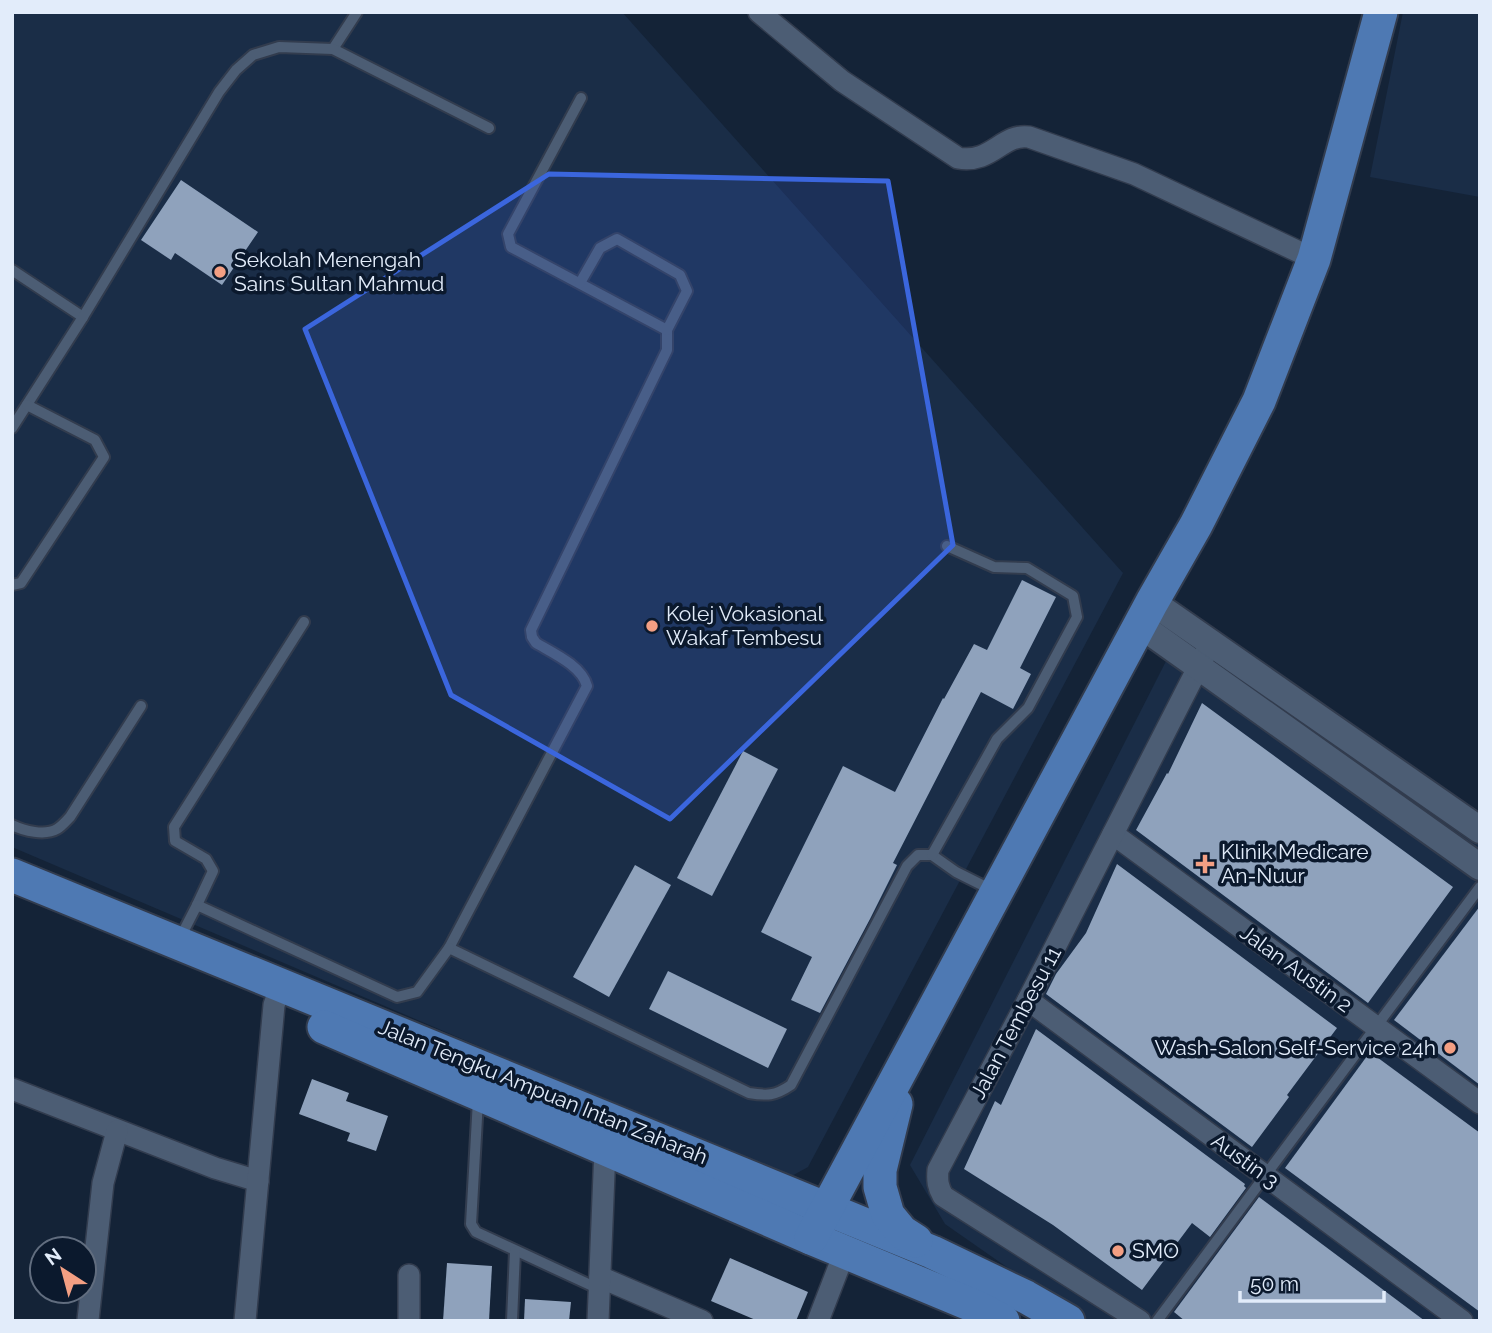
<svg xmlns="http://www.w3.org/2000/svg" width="1492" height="1333" font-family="Raleway,sans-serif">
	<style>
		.built { fill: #1a2d47 }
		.building { fill: #8fa2bc }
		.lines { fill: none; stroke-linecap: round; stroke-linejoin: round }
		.service-casing { stroke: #323c4e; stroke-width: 14 }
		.minor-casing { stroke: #323c4e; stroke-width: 24 }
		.tertiary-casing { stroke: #323c4e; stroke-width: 30 }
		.primary-casing { stroke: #323c4e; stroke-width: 37 }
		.service { stroke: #4c5d74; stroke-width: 10 }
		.minor { stroke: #4c5d74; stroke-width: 21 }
		.tertiary { stroke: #4c5d74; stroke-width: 26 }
		.primary { stroke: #4e79b3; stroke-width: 33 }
		.marked { fill: #3b66dd; fill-opacity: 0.2; stroke: #3b66dd; stroke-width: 5; stroke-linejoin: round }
		.poi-dot { fill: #f39f83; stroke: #0b192d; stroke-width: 2.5 }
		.labels { text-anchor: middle; stroke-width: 7; stroke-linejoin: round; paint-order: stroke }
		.poi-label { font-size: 21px; fill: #e2ecfa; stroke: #0b192d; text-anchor: start }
		.street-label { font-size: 21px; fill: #e2ecfa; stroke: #0b192d }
	</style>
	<rect width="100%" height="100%" fill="#142337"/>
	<g class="built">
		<path d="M 12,12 L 622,12 L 1123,573 L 808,1167 L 788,1178 L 12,847 Z"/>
		<path d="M 1403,12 L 1480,12 L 1480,197 L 1370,177 Z"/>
		<path d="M 1190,614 L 1480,814 L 1480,1321 L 1084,1321 L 945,1224 L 910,1165 Z"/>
	</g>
	<g class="building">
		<path d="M 181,180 L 258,232 L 222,285 L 175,253 L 171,260 L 141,240 Z"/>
		<path d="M 1022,580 L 1056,597 L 1020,668 L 1031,674 L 1013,709 L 981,692 L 893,863 L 897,865 L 870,919 L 820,1013 L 791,1000 L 812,957 L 761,932 L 843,766 L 895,792 L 943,698 L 944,699 L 974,644 L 987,650 Z"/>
		<path d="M 1202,703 L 1453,887 L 1368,1003 L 1136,830 L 1167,773 L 1168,774 Z"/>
		<path d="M 743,751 L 778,769 L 712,896 L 677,878 Z"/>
		<path d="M 1117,864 L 1337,1028 L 1287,1095 L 1289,1097 L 1252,1147 L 1046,994 L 1056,974 L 1086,933 Z"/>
		<path d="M 635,865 L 671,885 L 609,997 L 573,977 Z"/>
		<path d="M 1480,906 L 1480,1085 L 1394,1020 Z"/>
		<path d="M 668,971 L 787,1029 L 768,1068 L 649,1009 Z"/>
		<path d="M 1036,1029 L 1245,1184 L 1244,1186 L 1246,1188 L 1210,1237 L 1192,1223 L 1142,1290 L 1053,1225 L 964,1169 L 995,1101 L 1001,1105 Z"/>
		<path d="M 1370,1052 L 1480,1133 L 1480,1312 L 1285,1168 Z"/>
		<path d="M 312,1079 L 349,1093 L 346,1101 L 388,1116 L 376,1151 L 347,1141 L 350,1133 L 299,1114 Z"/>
		<path d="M 1259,1197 L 1425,1321 L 1185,1321 L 1174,1312 Z"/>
		<path d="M 730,1258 L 808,1292 L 796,1321 L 758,1321 L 711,1301 Z"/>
		<path d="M 447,1263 L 492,1266 L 489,1321 L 443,1321 Z"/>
		<path d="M 525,1299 L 571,1302 L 569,1321 L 524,1321 Z"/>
	</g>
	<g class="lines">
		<defs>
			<g id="service">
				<path d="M 333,49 L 357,12"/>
				<path d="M 581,98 L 508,234 L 511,247 L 667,330 L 667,350 L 531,630 L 532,637 L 536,643 C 553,653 582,666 587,686 L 449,948 L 749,1093 C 767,1096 775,1096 791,1085 L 907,866 L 918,855 L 932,855 L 956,872 L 994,891"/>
				<path d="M 12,270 L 83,317"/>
				<path d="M 580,283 L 600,248 L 617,239 L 680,275 L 687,291 L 667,330"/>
				<path d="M 12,428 L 83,317 L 219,92 L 236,70 L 253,55 L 279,47 L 333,49 L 489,128"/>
				<path d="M 12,585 L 21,583 L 104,457 L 95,440 L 27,405"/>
				<path d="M 12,825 C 24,831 45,836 57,829 C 62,826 66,821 70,817 L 141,706"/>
				<path d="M 932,855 L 997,739 L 1028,708 L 1077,617 L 1073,596 L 1027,568 L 994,567 L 947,546"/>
				<path d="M 197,905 L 213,871 L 206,859 L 175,841 L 174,827 L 304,622"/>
				<path d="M 179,940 L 197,905 L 397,997 L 417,992 L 449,948"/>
				<path d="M 478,1100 L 471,1224 L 476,1232 L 599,1289"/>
				<path d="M 512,1321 L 515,1251"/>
				<path d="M 1157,1321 L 1480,887"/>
			</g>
			<g id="minor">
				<path d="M 759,12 L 842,81 L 958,158 C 992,164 1002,133 1029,137 L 1134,174 L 1314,259"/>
				<path d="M 1113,834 L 1480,1103"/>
				<path d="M 1028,1000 L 1462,1321"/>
				<path d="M 12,1089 L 215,1168 L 258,1181"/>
				<path d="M 600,1277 L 702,1321"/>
				<path d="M 88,1320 L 103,1183 L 117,1131"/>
				<path d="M 245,1321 L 274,1005 L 281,985"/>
				<path d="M 409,1321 L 409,1275"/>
				<path d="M 598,1321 L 605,1149"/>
				<path d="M 818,1321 L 845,1251"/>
				<path d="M 1140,1321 L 943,1196 C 938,1187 937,1181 938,1170 L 1028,1000 L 1205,654"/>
			</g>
			<g id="tertiary">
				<path d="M 1152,602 L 1480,830"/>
				<path d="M 1140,625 L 1480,867"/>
			</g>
			<g id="primary">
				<path d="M 12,875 L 932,1252 L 1026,1297 L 1068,1321"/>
				<path d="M 324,1027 L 811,1238 L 979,1308 L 1003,1321"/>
				<path d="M 896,1104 L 880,1170 L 880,1187 L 888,1215 L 902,1232 L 916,1241"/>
				<path d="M 811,1238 L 1152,602 L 1196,525 L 1259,401 L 1314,259 L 1381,12"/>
			</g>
		</defs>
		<use href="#service" class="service-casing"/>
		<use href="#minor" class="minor-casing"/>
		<use href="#tertiary" class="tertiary-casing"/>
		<use href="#primary" class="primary-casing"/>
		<use href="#service" class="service"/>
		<use href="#minor" class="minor"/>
		<use href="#tertiary" class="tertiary"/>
		<use href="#primary" class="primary"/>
	</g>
	<path class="marked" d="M 549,174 L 888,181 L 953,545 L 670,819 L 451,695 L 305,329 Z"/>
	<g class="poi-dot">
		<circle cx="220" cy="272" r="7"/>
		<circle cx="652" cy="626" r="7"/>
		<path d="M1201.5 853.5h7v7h7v7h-7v7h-7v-7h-7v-7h7z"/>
		<circle cx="1450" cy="1048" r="7"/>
		<circle cx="1118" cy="1251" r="7"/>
	</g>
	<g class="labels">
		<g class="poi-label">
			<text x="234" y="267">Sekolah Menengah<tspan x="234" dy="24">Sains Sultan Mahmud</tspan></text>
			<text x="666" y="621">Kolej Vokasional<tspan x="666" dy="24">Wakaf Tembesu</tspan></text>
			<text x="1221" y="859">Klinik Medicare<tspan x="1221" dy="24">An-Nuur</tspan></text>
			<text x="1436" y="1055" text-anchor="end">Wash-Salon Self-Service 24h</text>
			<text x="1132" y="1258">SMO</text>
		</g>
		<g class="street-label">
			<text transform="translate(1296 969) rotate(36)" y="7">Jalan Austin 2</text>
			<text transform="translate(1016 1023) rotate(-62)" y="7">Jalan Tembesu 11</text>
			<text transform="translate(543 1092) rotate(22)" y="7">Jalan Tengku Ampuan Intan Zaharah</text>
			<text transform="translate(1245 1161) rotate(36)" y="7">Austin 3</text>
		</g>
	</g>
	<rect width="1492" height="1333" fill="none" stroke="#e2ecfa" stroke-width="28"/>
	<g transform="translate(63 1270) rotate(324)"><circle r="33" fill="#0b192d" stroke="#616d7f" stroke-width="2"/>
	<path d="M0-5L12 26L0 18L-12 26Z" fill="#f39f83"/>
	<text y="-10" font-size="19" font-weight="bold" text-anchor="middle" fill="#e2ecfa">N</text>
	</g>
	<path d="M1240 1291v10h144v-10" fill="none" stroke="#e2ecfa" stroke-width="3.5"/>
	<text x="1250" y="1291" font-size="21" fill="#e2ecfa" stroke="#0b192d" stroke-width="5" paint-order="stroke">50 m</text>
</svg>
